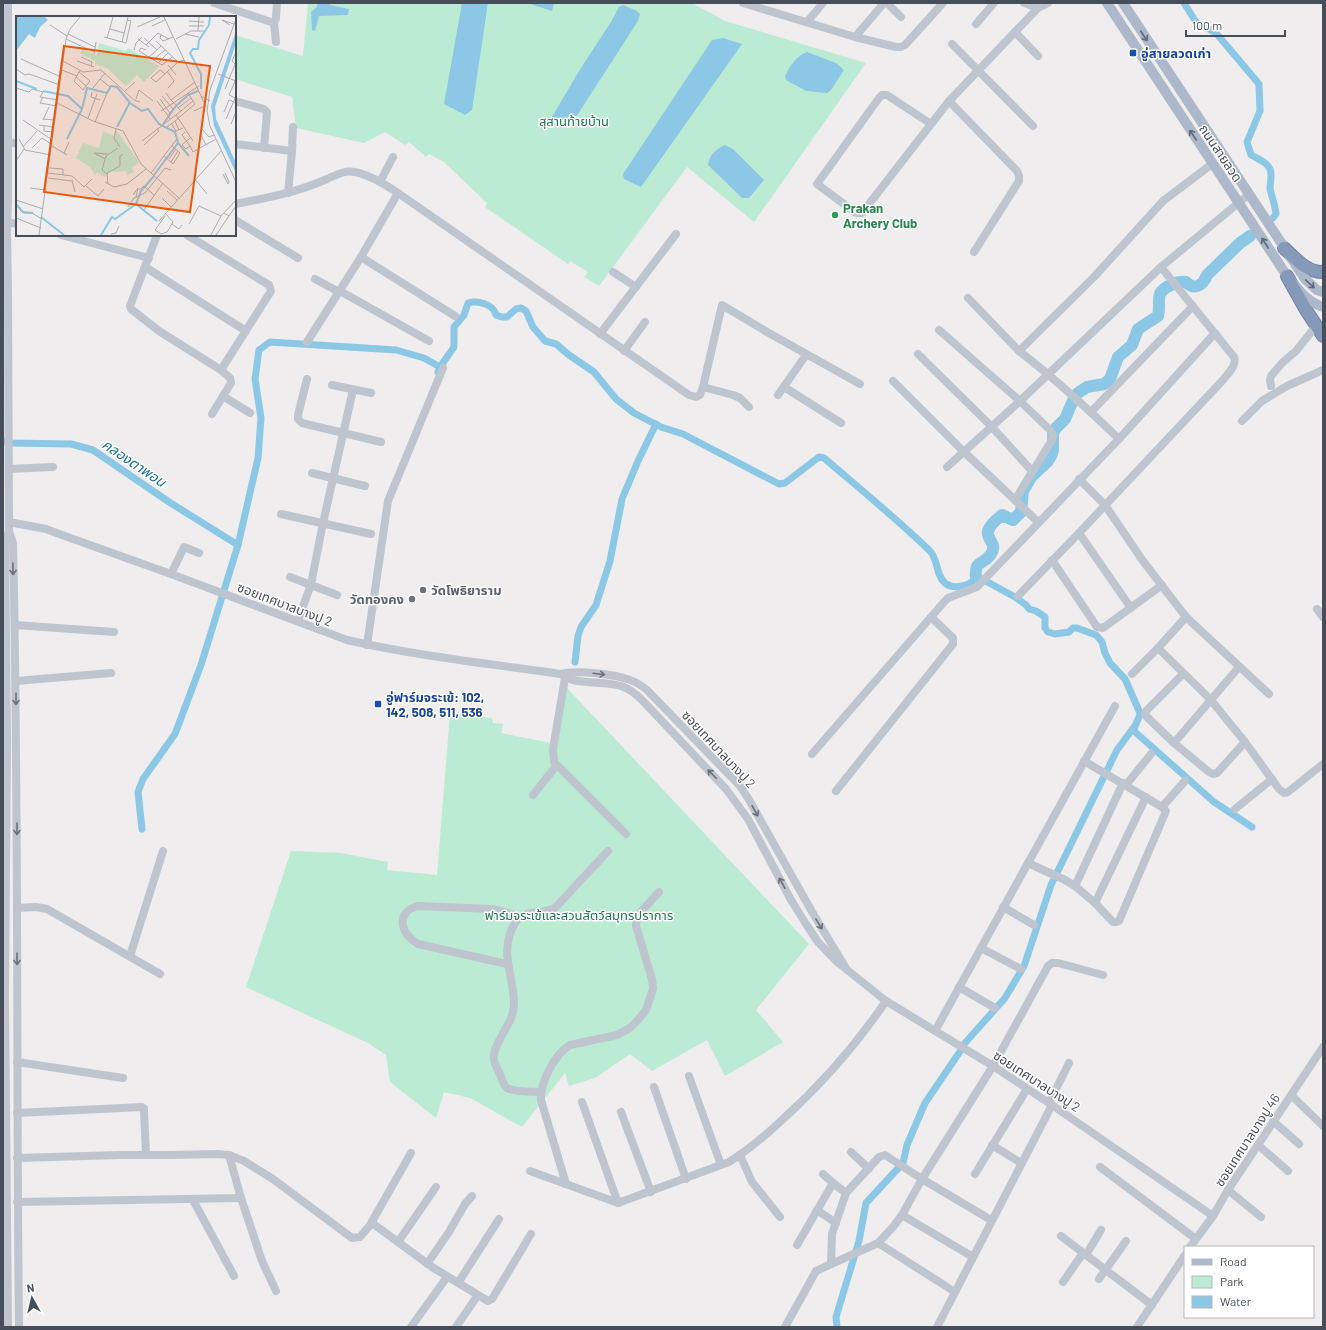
<svg xmlns="http://www.w3.org/2000/svg" width="1326" height="1330" font-family="Barlow,'Noto Sans Thai',sans-serif">
	<style>
		.green { fill: #bcebd4 }
		.water { fill: #8cc8e6 }
		.lines { fill: none; stroke-linecap: round; stroke-linejoin: round }
		.canal { stroke: #8cc8e6; stroke-width: 7 }
		.river { stroke: #8cc8e6; stroke-width: 12 }
		.highway-casing { stroke: #7284a5; stroke-width: 14 }
		.minor { stroke: #bec5ce; stroke-width: 8 }
		.major { stroke: #adb9ca; stroke-width: 10 }
		.highway { stroke: #8799b9; stroke-width: 12 }
		.oneway { stroke: #606975 }
		.oneway2 { stroke: #6a727c }
		.transit-dot { fill: #1a4fb4; stroke: #fff; stroke-width: 1.5 }
		.leisure-dot { fill: #2e9e5b; stroke: #fff; stroke-width: 1.5 }
		.worship-dot { fill: #6b7280; stroke: #fff; stroke-width: 1.5 }
		.labels { text-anchor: middle; stroke-width: 3; stroke-linejoin: round; paint-order: stroke }
		.transit-label { font-size: 13px; font-weight: bold; fill: #164399; stroke: #fff; text-anchor: start }
		.park-label { font-size: 13px; fill: #1c7553; stroke: #fff }
		.street-label { font-size: 13px; fill: #464e59; stroke: #fff }
		.leisure-label { font-size: 13px; font-weight: bold; fill: #27864d; stroke: #fff; text-anchor: start }
		.worship-label { font-size: 13px; font-weight: bold; fill: #5b616d; stroke: #fff; text-anchor: start }
		.water-label { font-size: 14px; font-style: italic; fill: #14709e; stroke: #fff }
		.inset-river { fill: none; stroke: #8cc8e6; stroke-width: 2 }
		.inset-road { fill: none; stroke: #abadb2; stroke-width: 1 }
		.view { fill: #e8590c; fill-opacity: 0.15; stroke: #e8590c; stroke-width: 2 }
		.inset-edge { fill: none; stroke: #464e59; stroke-width: 2 }
	</style>
	<rect width="100%" height="100%" fill="#efeded"/>
	<g class="green">
		<path d="M 308,3 L 692,3 L 725,21 L 866,63 L 754,222 L 687,167 L 599,286 L 584,277 L 588,272 L 570,261 L 568,264 L 485,207 L 487,203 L 444,162 L 429,154 L 426,157 L 409,142 L 405,145 L 385,132 L 364,143 L 296,128 L 292,97 L 235,79 L 235,35 L 303,56 Z"/>
		<path d="M 566,687 L 809,944 L 756,1010 L 783,1042 L 725,1076 L 707,1040 L 652,1071 L 630,1054 L 595,1078 L 569,1086 L 565,1073 L 522,1127 L 470,1098 L 444,1092 L 436,1118 L 390,1082 L 386,1055 L 368,1043 L 246,987 L 291,851 L 341,853 L 388,862 L 387,870 L 437,875 L 450,713 L 492,718 L 493,723 L 503,724 L 501,733 L 556,744 Z"/>
	</g>
	<g class="water">
		<path d="M 317,3 L 329,3 L 330,5 L 349,9 L 348,15 L 319,16 L 315,31 L 312,30 L 311,12 L 317,7 Z"/>
		<path d="M 462,3 L 488,3 L 472,110 L 465,115 L 444,104 Z"/>
		<path d="M 527,3 L 554,3 L 552,11 Z"/>
		<path d="M 623,5 L 637,11 L 640,14 L 638,21 L 578,114 C 568,125 565,124 552,117 L 579,71 L 611,22 L 619,7 Z"/>
		<path d="M 723,38 L 742,44 L 641,187 L 624,179 L 623,174 L 712,40 Z"/>
		<path d="M 807,52 L 836,63 L 844,70 L 831,90 L 827,93 L 806,91 L 786,80 L 785,76 C 790,66 796,56 807,52 Z"/>
		<path d="M 725,145 L 733,149 L 764,180 L 749,198 L 742,198 L 708,165 C 709,155 716,149 725,145 Z"/>
	</g>
	<g class="lines">
		<g class="canal">
			<path d="M 1184,3 L 1196,22 L 1216,33 L 1259,84 L 1260,111 L 1247,142 L 1251,155 C 1260,160 1272,164 1271,176 C 1271,181 1270,185 1270,189 C 1272,197 1275,205 1276,214 L 1273,218"/>
			<path d="M 438,372 L 440,367 L 454,347 L 454,327 L 464,315 L 468,303 C 478,300 493,304 496,315 L 502,317 L 507,317 L 516,309 L 521,308 L 526,311 L 533,327 L 545,341 L 556,344 L 569,355 L 594,372 L 616,399 L 634,413 L 661,427 L 683,434 L 779,484 L 785,483 L 819,457 L 824,458 C 859,488 897,519 930,551 C 938,559 936,576 945,583 C 953,590 970,586 976,578 L 982,579 L 1015,597 L 1026,605 L 1029,609 L 1036,611 L 1045,617 L 1045,628 L 1048,632 L 1055,634 L 1069,632 L 1073,628 L 1077,628 L 1096,635 L 1102,642 L 1105,653 L 1110,663 L 1125,679 L 1140,713 C 1139,720 1134,725 1134,731 L 1214,802 L 1252,827"/>
			<path d="M 3,441 L 9,443 L 71,444 L 93,450 L 169,502 L 238,545"/>
			<path d="M 575,662 L 578,636 L 581,627 L 596,605 L 610,561 L 622,499 L 638,461 L 656,424"/>
			<path d="M 142,829 L 138,792 L 143,779 L 175,734 L 201,665 L 238,545 L 258,458 L 261,418 L 255,379 L 259,350 L 270,342 L 396,350 L 424,358 L 440,367"/>
			<path d="M 965,1043 L 1005,998 L 1024,966 L 1051,885 L 1117,750 L 1134,727"/>
			<path d="M 837,1327 L 836,1317 L 859,1241 L 866,1203 L 903,1163 L 907,1145 L 925,1103 L 961,1050"/>
		</g>
		<path class="river" d="M 976,578 C 974,559 983,566 991,554 C 998,543 986,540 988,531 C 990,524 997,519 1002,515 L 1013,520 L 1021,512 L 1023,491 L 1032,476 L 1048,461 L 1051,456 L 1053,450 L 1053,433 L 1056,428 L 1065,419 L 1074,398 L 1078,393 L 1087,387 L 1104,384 L 1110,379 L 1118,357 L 1132,345 L 1138,329 L 1158,316 C 1160,310 1158,298 1160,294 C 1164,286 1178,281 1186,282 C 1195,291 1203,285 1207,275 L 1240,243 L 1250,236"/>
		<defs>
			<g id="highway">
				<path d="M 1284,248 C 1296,259 1306,272 1323,272"/>
				<path d="M 1287,276 L 1306,310 L 1323,336"/>
			</g>
		</defs>
		<use href="#highway" class="highway-casing"/>
		<g class="minor">
			<path d="M 8,3 L 8,200 L 7,233 L 8,288 L 9,531 L 13,543 C 19,804 16,1066 19,1327"/>
			<path d="M 214,3 L 274,23"/>
			<path d="M 743,3 L 855,37 L 896,47 L 901,47 L 905,45 L 943,3"/>
			<path d="M 887,3 L 901,17"/>
			<path d="M 1024,3 L 1038,8"/>
			<path d="M 807,22 L 823,3"/>
			<path d="M 976,24 L 994,3"/>
			<path d="M 1015,32 L 1038,56"/>
			<path d="M 855,37 L 884,3"/>
			<path d="M 276,42 L 274,23 L 276,18 L 277,3"/>
			<path d="M 952,44 L 1033,126"/>
			<path d="M 235,101 L 264,109 L 267,112 L 264,148"/>
			<path d="M 949,101 L 1017,171 L 1019,176 L 1019,181 L 974,252"/>
			<path d="M 931,124 L 887,95 L 882,95 L 879,98 L 817,184 L 856,213 L 862,213 L 949,101 L 1038,8 L 1048,3"/>
			<path d="M 7,141 L 17,144"/>
			<path d="M 235,144 L 292,151"/>
			<path d="M 380,182 L 393,157"/>
			<path d="M 288,193 L 292,151 L 293,127"/>
			<path d="M 235,204 C 267,198 298,192 327,179 C 336,175 345,170 354,172 C 369,174 386,185 398,193 L 689,395 L 696,397 L 700,395 L 703,387 L 722,305 L 767,332 L 860,384"/>
			<path d="M 235,220 L 298,258"/>
			<path d="M 7,222 L 17,224"/>
			<path d="M 61,235 L 149,258"/>
			<path d="M 157,235 L 130,306 L 131,309 L 159,331 L 221,370 L 271,291 L 269,285 L 187,235"/>
			<path d="M 361,257 L 455,316"/>
			<path d="M 145,267 L 246,331"/>
			<path d="M 613,272 L 636,287"/>
			<path d="M 315,279 L 339,292"/>
			<path d="M 340,291 L 429,341"/>
			<path d="M 968,298 L 1019,351 L 1094,277 L 1163,201 L 1212,164"/>
			<path d="M 939,330 L 1020,401 L 1051,431 L 1053,435 L 1052,440 L 1015,500 L 1038,522"/>
			<path d="M 600,334 L 676,234"/>
			<path d="M 307,342 L 361,257 L 398,193"/>
			<path d="M 624,351 L 645,322"/>
			<path d="M 918,354 L 991,426 L 1032,471"/>
			<path d="M 307,379 L 298,415 L 298,419 L 302,423 L 381,442"/>
			<path d="M 893,381 L 963,451 L 1015,500"/>
			<path d="M 332,385 L 371,393"/>
			<path d="M 1271,386 L 1270,380 L 1271,376 L 1282,363 L 1296,351 L 1316,326"/>
			<path d="M 703,387 L 733,395 L 740,398 L 749,407"/>
			<path d="M 784,387 L 841,423"/>
			<path d="M 778,395 L 806,355"/>
			<path d="M 223,396 L 250,413"/>
			<path d="M 1091,412 L 1193,306"/>
			<path d="M 212,414 L 231,383 L 230,378 L 221,370"/>
			<path d="M 1242,421 L 1262,401 L 1287,386 L 1323,370"/>
			<path d="M 1119,439 L 1215,333"/>
			<path d="M 947,467 L 1020,401 L 1161,267 L 1248,195"/>
			<path d="M 9,469 L 53,467"/>
			<path d="M 312,473 L 365,486"/>
			<path d="M 1079,479 L 1105,505 L 1143,561 L 1186,617 L 1269,694"/>
			<path d="M 281,514 L 371,534"/>
			<path d="M 9,522 L 46,529 L 62,535 L 171,574 L 347,640 C 417,656 490,664 561,674 C 576,670 615,674 630,680 C 637,682 642,686 647,690 L 740,786 L 748,798 L 811,910 L 847,970"/>
			<path d="M 1079,533 L 1223,380 C 1228,373 1237,366 1234,357 L 1161,267"/>
			<path d="M 1052,560 L 1097,627 L 1103,628 L 1162,585"/>
			<path d="M 171,574 L 184,547 L 199,553"/>
			<path d="M 290,577 L 337,595"/>
			<path d="M 1018,596 L 1079,533 L 1131,608"/>
			<path d="M 1317,609 L 1323,617"/>
			<path d="M 1186,617 L 1158,648 L 1210,699 L 1245,742"/>
			<path d="M 298,621 L 311,584 L 323,523 L 353,390"/>
			<path d="M 15,625 L 114,632"/>
			<path d="M 367,645 L 388,501 L 443,368"/>
			<path d="M 1239,667 L 1174,743 L 1209,772 L 1213,774 L 1217,773 L 1245,742 L 1279,789 L 1284,793 L 1288,792 L 1323,764"/>
			<path d="M 561,674 C 574,686 604,680 621,686 C 630,689 636,694 642,700 L 726,789 L 748,819 L 791,900 L 806,924 L 818,942 L 836,961 L 886,1001 L 993,1066 L 1052,1105 L 1213,1216"/>
			<path d="M 1132,674 L 1158,648"/>
			<path d="M 565,678 L 553,749 L 554,762 L 626,834"/>
			<path d="M 16,681 L 111,673"/>
			<path d="M 1174,743 L 1147,717 L 1145,714 L 1147,710 L 1183,674"/>
			<path d="M 812,754 L 945,601 L 948,598 L 977,587 L 1119,439 C 1087,408 1054,378 1019,351"/>
			<path d="M 1126,785 L 1151,754"/>
			<path d="M 836,791 L 953,644 L 953,638 L 931,617"/>
			<path d="M 533,795 L 556,766"/>
			<path d="M 1162,807 L 1185,781"/>
			<path d="M 1235,809 L 1272,779"/>
			<path d="M 1028,863 L 1065,880 L 1075,886 L 1095,903 L 1113,922 L 1117,922 L 1119,921 L 1166,811 L 1162,807 L 1084,761"/>
			<path d="M 1075,886 L 1123,783"/>
			<path d="M 1095,903 L 1146,797"/>
			<path d="M 1003,907 L 1034,925"/>
			<path d="M 17,908 L 36,907 L 47,909 L 160,974"/>
			<path d="M 981,948 L 1021,969"/>
			<path d="M 130,956 L 163,851"/>
			<path d="M 507,964 L 418,944 C 400,934 395,912 418,906 L 492,909 L 505,912 L 520,917"/>
			<path d="M 959,987 L 995,1008"/>
			<path d="M 935,1031 L 1115,706"/>
			<path d="M 17,1062 L 123,1078"/>
			<path d="M 689,1076 L 721,1165"/>
			<path d="M 654,1087 L 686,1179"/>
			<path d="M 540,1092 C 531,1091 516,1093 507,1088 C 503,1085 502,1079 500,1074 C 498,1070 495,1065 494,1060 C 491,1045 515,1022 514,1004 C 514,976 498,951 515,923 C 525,907 544,916 556,907 L 608,851"/>
			<path d="M 1291,1095 L 1323,1126"/>
			<path d="M 582,1102 L 618,1203"/>
			<path d="M 1049,1103 L 1069,1063"/>
			<path d="M 621,1112 L 651,1192"/>
			<path d="M 17,1113 L 142,1107 L 144,1108 L 144,1111 L 146,1155"/>
			<path d="M 1273,1121 L 1299,1144"/>
			<path d="M 992,1145 L 1021,1163"/>
			<path d="M 1258,1145 L 1288,1171"/>
			<path d="M 851,1152 L 869,1169"/>
			<path d="M 229,1155 L 241,1198 L 262,1261 L 276,1291"/>
			<path d="M 740,1155 L 752,1182 L 780,1217"/>
			<path d="M 17,1158 L 120,1155 L 169,1155 L 218,1154 L 229,1155 L 244,1161 L 273,1179 L 352,1238 L 360,1237 L 370,1225 L 411,1153"/>
			<path d="M 1100,1167 L 1196,1239"/>
			<path d="M 530,1171 L 618,1203 L 729,1162 C 749,1150 766,1135 782,1120 C 822,1084 856,1045 886,1001"/>
			<path d="M 823,1174 L 833,1183"/>
			<path d="M 975,1174 L 1027,1089"/>
			<path d="M 566,1184 L 541,1100 C 540,1082 555,1054 570,1045 L 617,1035 L 630,1028 L 637,1021 L 646,1010 L 653,989 L 652,979 L 636,926 L 637,916 L 659,892"/>
			<path d="M 1228,1190 L 1261,1217"/>
			<path d="M 846,1193 L 879,1157 L 885,1155 L 922,1179 L 991,1220"/>
			<path d="M 193,1200 L 234,1276"/>
			<path d="M 17,1202 L 241,1198"/>
			<path d="M 817,1210 L 836,1223"/>
			<path d="M 902,1215 L 973,1257"/>
			<path d="M 372,1223 L 432,1267 L 488,1301 L 492,1299 L 531,1234"/>
			<path d="M 1061,1236 L 1152,1305"/>
			<path d="M 398,1242 L 436,1187"/>
			<path d="M 878,1243 L 955,1292"/>
			<path d="M 797,1245 L 833,1183 L 846,1193 L 832,1234 L 831,1264"/>
			<path d="M 1190,1247 L 1213,1216 L 1228,1190 L 1323,1047"/>
			<path d="M 1086,1255 L 1101,1230"/>
			<path d="M 427,1264 L 449,1232 L 465,1204 L 472,1196"/>
			<path d="M 1099,1279 L 1126,1241"/>
			<path d="M 1063,1282 L 1083,1253"/>
			<path d="M 458,1283 L 499,1219"/>
			<path d="M 8,1327 L 5,999 L 7,742 L 5,542 L 9,531"/>
			<path d="M 411,1327 L 447,1277"/>
			<path d="M 456,1327 L 478,1295"/>
			<path d="M 785,1327 L 816,1271 L 878,1243 L 893,1227 L 902,1215 L 922,1179 L 993,1066 L 1048,966 L 1052,963 L 1058,963 L 1103,975"/>
			<path d="M 937,1327 L 1052,1105"/>
			<path d="M 1137,1327 L 1185,1255"/>
		</g>
		<g class="major">
			<path d="M 1107,3 L 1287,276 C 1297,288 1307,302 1323,307"/>
			<path d="M 1123,3 L 1305,279 L 1317,290 L 1323,292"/>
		</g>
		<use href="#highway" class="highway"/>
	</g>
	<defs><path id="oneway-shaft" d="M-6 0H5M1.5-3L5.5 0L1.5 3" fill="none" stroke-width="1.6" stroke-linecap="round" stroke-linejoin="round"/></defs>
	<g class="oneway">
		<use href="#oneway-shaft" transform="translate(1144 36) rotate(57)"/>
		<use href="#oneway-shaft" transform="translate(1193 135) rotate(-124)"/>
		<use href="#oneway-shaft" transform="translate(1265 243) rotate(-123)"/>
		<use href="#oneway-shaft" transform="translate(1310 284) rotate(43)"/>
	</g>
	<g class="oneway2">
		<use href="#oneway-shaft" transform="translate(13 569) rotate(89)"/>
		<use href="#oneway-shaft" transform="translate(599 674) rotate(7)"/>
		<use href="#oneway-shaft" transform="translate(16 699) rotate(90)"/>
		<use href="#oneway-shaft" transform="translate(712 774) rotate(-134)"/>
		<use href="#oneway-shaft" transform="translate(755 811) rotate(61)"/>
		<use href="#oneway-shaft" transform="translate(17 829) rotate(90)"/>
		<use href="#oneway-shaft" transform="translate(782 883) rotate(-119)"/>
		<use href="#oneway-shaft" transform="translate(819 924) rotate(58)"/>
		<use href="#oneway-shaft" transform="translate(17 959) rotate(90)"/>
	</g>
	<g class="transit-dot">
		<rect x="1129" y="49" width="8" height="8" rx="2"/>
		<rect x="374" y="700" width="8" height="8" rx="2"/>
	</g>
	<circle class="leisure-dot" cx="835" cy="215" r="4"/>
	<g class="worship-dot">
		<circle cx="423" cy="590" r="4"/>
		<circle cx="412" cy="599" r="4"/>
	</g>
	<g class="labels">
		<g class="transit-label">
			<text x="1141" y="58">อู่สายลวดเก่า</text>
			<text x="386" y="702">อู่ฟาร์มจระเข้: 102,<tspan x="386" dy="15">142, 508, 511, 536</tspan></text>
		</g>
		<g class="park-label">
			<text x="574" y="126">สุสานท้ายบ้าน</text>
			<text x="579" y="920">ฟาร์มจระเข้และสวนสัตว์สมุทรปราการ</text>
		</g>
		<g class="street-label">
			<text transform="translate(1221 153) rotate(56)" y="5">ถนนสายลวด</text>
			<text transform="translate(285 604) rotate(21)" y="5">ซอยเทศบาลบางปู 2</text>
			<text transform="translate(719 749) rotate(47)" y="5">ซอยเทศบาลบางปู 2</text>
			<text transform="translate(1037 1081) rotate(33)" y="5">ซอยเทศบาลบางปู 2</text>
			<text transform="translate(1247 1140) rotate(-57)" y="5">ซอยเทศบาลบางปู 46</text>
		</g>
		<g class="leisure-label">
			<text x="843" y="213">Prakan<tspan x="843" dy="15">Archery Club</tspan></text>
		</g>
		<g class="worship-label">
			<text x="431" y="595">วัดโพธิยาราม</text>
			<text x="404" y="604" text-anchor="end">วัดทองคง</text>
		</g>
		<g class="water-label">
			<text transform="translate(134 463) rotate(34)" y="5">คลองตาพอน</text>
		</g>
	</g>
	<g transform="translate(16 16)">
		<rect width="220" height="220" fill="#efeded"/>
		<path d="M 83,27 L 110,35 L 112,32 L 143,50 L 128,66 L 121,59 L 110,70 L 91,52 L 79,48 L 79,45 L 64,37 L 66,33 L 81,40 ZM 100,114 L 123,146 L 116,152 L 118,156 L 111,159 L 110,155 L 94,156 L 88,161 L 81,156 L 79,159 L 74,151 L 60,142 L 67,127 L 83,132 L 87,115 L 98,120 Z" fill="#bcebd4"/>
		<path d="M 0,1 L 29,1 L 32,4 L 24,11 L 19,22 L 13,18 L 0,35 ZM 220,15 L 220,27 L 199,91 L 200,103 L 220,147 L 220,157 L 198,110 L 195,90 Z" fill="#8cc8e6"/>
		<path class="inset-river" d="M 0,65 L 21,73M 185,73 L 185,58 L 174,37 L 177,33 L 182,33 L 183,24 L 193,9 L 194,1M 27,75 L 52,80 L 66,93M 91,77 L 95,70 L 101,71 L 114,87 L 126,95 L 132,93 L 143,108 L 159,116 L 162,127 L 173,140M 147,108 L 160,90 L 172,79 L 182,75M 101,111 L 114,86M 51,123 L 66,93 L 71,72 L 91,77M 138,159 L 162,127M 0,188 L 7,196 L 17,197M 120,188 L 125,175 L 138,160M 25,201 L 48,219M 85,219 L 96,201 L 99,203 L 120,188 L 141,205"/>
		<path class="inset-road" d="M 148,1 L 185,80 L 194,85M 220,3 L 194,74 L 191,95 L 194,110 L 220,166M 173,5 L 188,6M 34,9 L 51,20M 214,9 L 206,4 L 218,8M 136,10 L 149,4M 173,10 L 188,10M 121,11 L 144,1M 94,13 L 108,17M 182,15 L 183,1M 52,18 L 79,31M 169,18 L 183,21M 145,19 L 144,22 L 147,25 L 157,21M 88,21 L 110,27 L 115,5 L 111,4M 91,22 L 97,1M 128,22 L 141,34M 50,23 L 78,36M 122,23 L 133,31M 160,23 L 175,15 L 188,15M 140,25 L 162,46M 106,26 L 112,1M 130,29 L 142,17 L 153,23M 118,34 L 120,27 L 126,21M 130,34 L 125,32 L 123,35 L 146,49 L 156,41M 78,38 L 80,26M 65,41 L 76,46 L 75,50M 132,42 L 145,30M 5,43 L 45,61M 137,44 L 149,34M 47,45 L 67,56 L 85,54 L 118,84 L 124,86M 61,45 L 78,51M 142,47 L 152,37M 219,48 L 216,45 L 220,36M 152,49 L 160,59M 0,53 L 9,59 L 13,58 L 44,69M 46,54 L 61,60M 151,55 L 158,65 L 152,72M 63,56 L 74,65 L 67,74 L 58,65 L 64,54M 149,58 L 144,54 L 135,62 L 140,66 L 162,46 L 168,44M 202,58 L 220,65M 60,61 L 70,70M 84,63 L 94,71M 0,72 L 13,76 L 16,73 L 27,76 L 24,81 L 42,84M 77,72 L 89,57M 209,73 L 220,46M 109,75 L 119,66M 76,76 L 75,81 L 84,84M 150,77 L 155,84 L 179,66M 146,80 L 157,93 L 152,100 L 154,103M 185,80 L 190,91M 27,81 L 24,87 L 41,90M 219,82 L 213,79 L 220,63M 120,83 L 123,74 L 137,85M 144,83 L 154,97M 141,85 L 152,100M 41,87 L 77,105 L 107,115 L 125,148 L 163,182M 162,92 L 175,82M 145,95 L 183,70M 165,95 L 177,85M 178,95 L 189,90M 208,96 L 213,84 L 220,87M 160,99 L 177,125M 72,102 L 81,78M 27,103 L 39,104M 210,103 L 220,80M 7,104 L 36,124M 27,104 L 33,91M 159,105 L 179,88 L 172,77M 79,106 L 91,77M 155,107 L 160,115 L 167,112M 215,108 L 220,96M 23,109 L 38,111M 28,110 L 28,115 L 37,116M 151,111 L 159,105 L 163,114M 100,113 L 98,122 L 104,131M 186,113 L 193,121 L 198,119M 169,116 L 166,119 L 174,130M 184,117 L 190,129M 174,122 L 166,129 L 170,133 L 174,130 L 177,136 L 200,123M 3,123 L 9,134 L 35,139M 126,125 L 165,95 L 155,84M 128,129 L 143,115 L 141,112M 36,130 L 51,139M 7,131 L 21,115M 16,132 L 26,122 L 35,128M 48,137 L 53,126M 148,140 L 157,148 L 164,137 L 156,130M 89,143 L 78,137 L 91,138M 153,143 L 160,133M 0,145 L 8,133M 155,146 L 162,135M 33,152 L 47,153 L 47,159M 32,157 L 56,160 L 68,171 L 76,163M 135,157 L 160,124M 91,158 L 86,154 L 90,140 L 102,132M 207,158 L 212,168 L 213,166 L 209,157M 32,162 L 56,165M 179,163 L 191,178M 56,164 L 59,176M 89,166 L 98,171 L 111,168 L 130,153M 92,168 L 91,157 L 104,150 L 104,140 L 107,138M 70,170 L 82,180 L 88,173M 14,172 L 29,174M 123,174 L 128,170 L 138,179M 151,175 L 161,184M 117,179 L 122,172 L 120,181M 146,182 L 155,191M 0,184 L 27,193M 0,189 L 7,197 L 16,197 L 26,203M 112,191 L 118,182 L 129,177 L 149,152 L 155,154M 128,194 L 147,167M 208,197 L 213,200 L 220,190M 149,200 L 139,214 L 145,218 L 151,216 L 157,206 L 149,197M 0,202 L 25,212M 143,205 L 205,135M 156,208 L 163,213 L 166,209M 173,208 L 183,190 L 205,200M 95,218 L 100,217 L 103,210M 23,219 L 50,23 L 54,13 L 64,1M 195,219 L 205,200 L 220,184M 200,219 L 213,200"/>
		<path class="view" d="M 48,30 L 194,50 L 174,196 L 28,176 Z"/>
		<rect width="220" height="220" class="inset-edge"/>
	</g>
	<rect width="1326" height="1330" fill="none" stroke="#464e59" stroke-width="8"/>
	<rect x="1184" y="1246" width="130" height="72" fill="#ffffff" stroke="#b5b8bd"/>
	<rect x="1192" y="1259" width="20" height="6" fill="#adb9ca" stroke="#b5b8bd"/>
	<text x="1220" y="1266" font-size="12" fill="#464e59">Road</text>
	<rect x="1192" y="1276" width="20" height="12" fill="#bcebd4" stroke="#b5b8bd"/>
	<text x="1220" y="1286" font-size="12" fill="#464e59">Park</text>
	<rect x="1192" y="1296" width="20" height="12" fill="#8cc8e6" stroke="#b5b8bd"/>
	<text x="1220" y="1306" font-size="12" fill="#464e59">Water</text>
	<g transform="translate(32 1298) rotate(352)" stroke="#ffffff" stroke-width="3" paint-order="stroke">
	<path d="M0-3L7 15L0 10L-7 15Z" fill="#464e59"/>
	<text y="-6" font-size="11" font-weight="bold" text-anchor="middle" fill="#464e59">N</text>
	</g>
	<path d="M1186 30v6h99v-6" fill="none" stroke="#464e59" stroke-width="2"/>
	<text x="1192" y="30" font-size="12" fill="#464e59" stroke="#ffffff" stroke-width="3" paint-order="stroke">100 m</text>
</svg>
